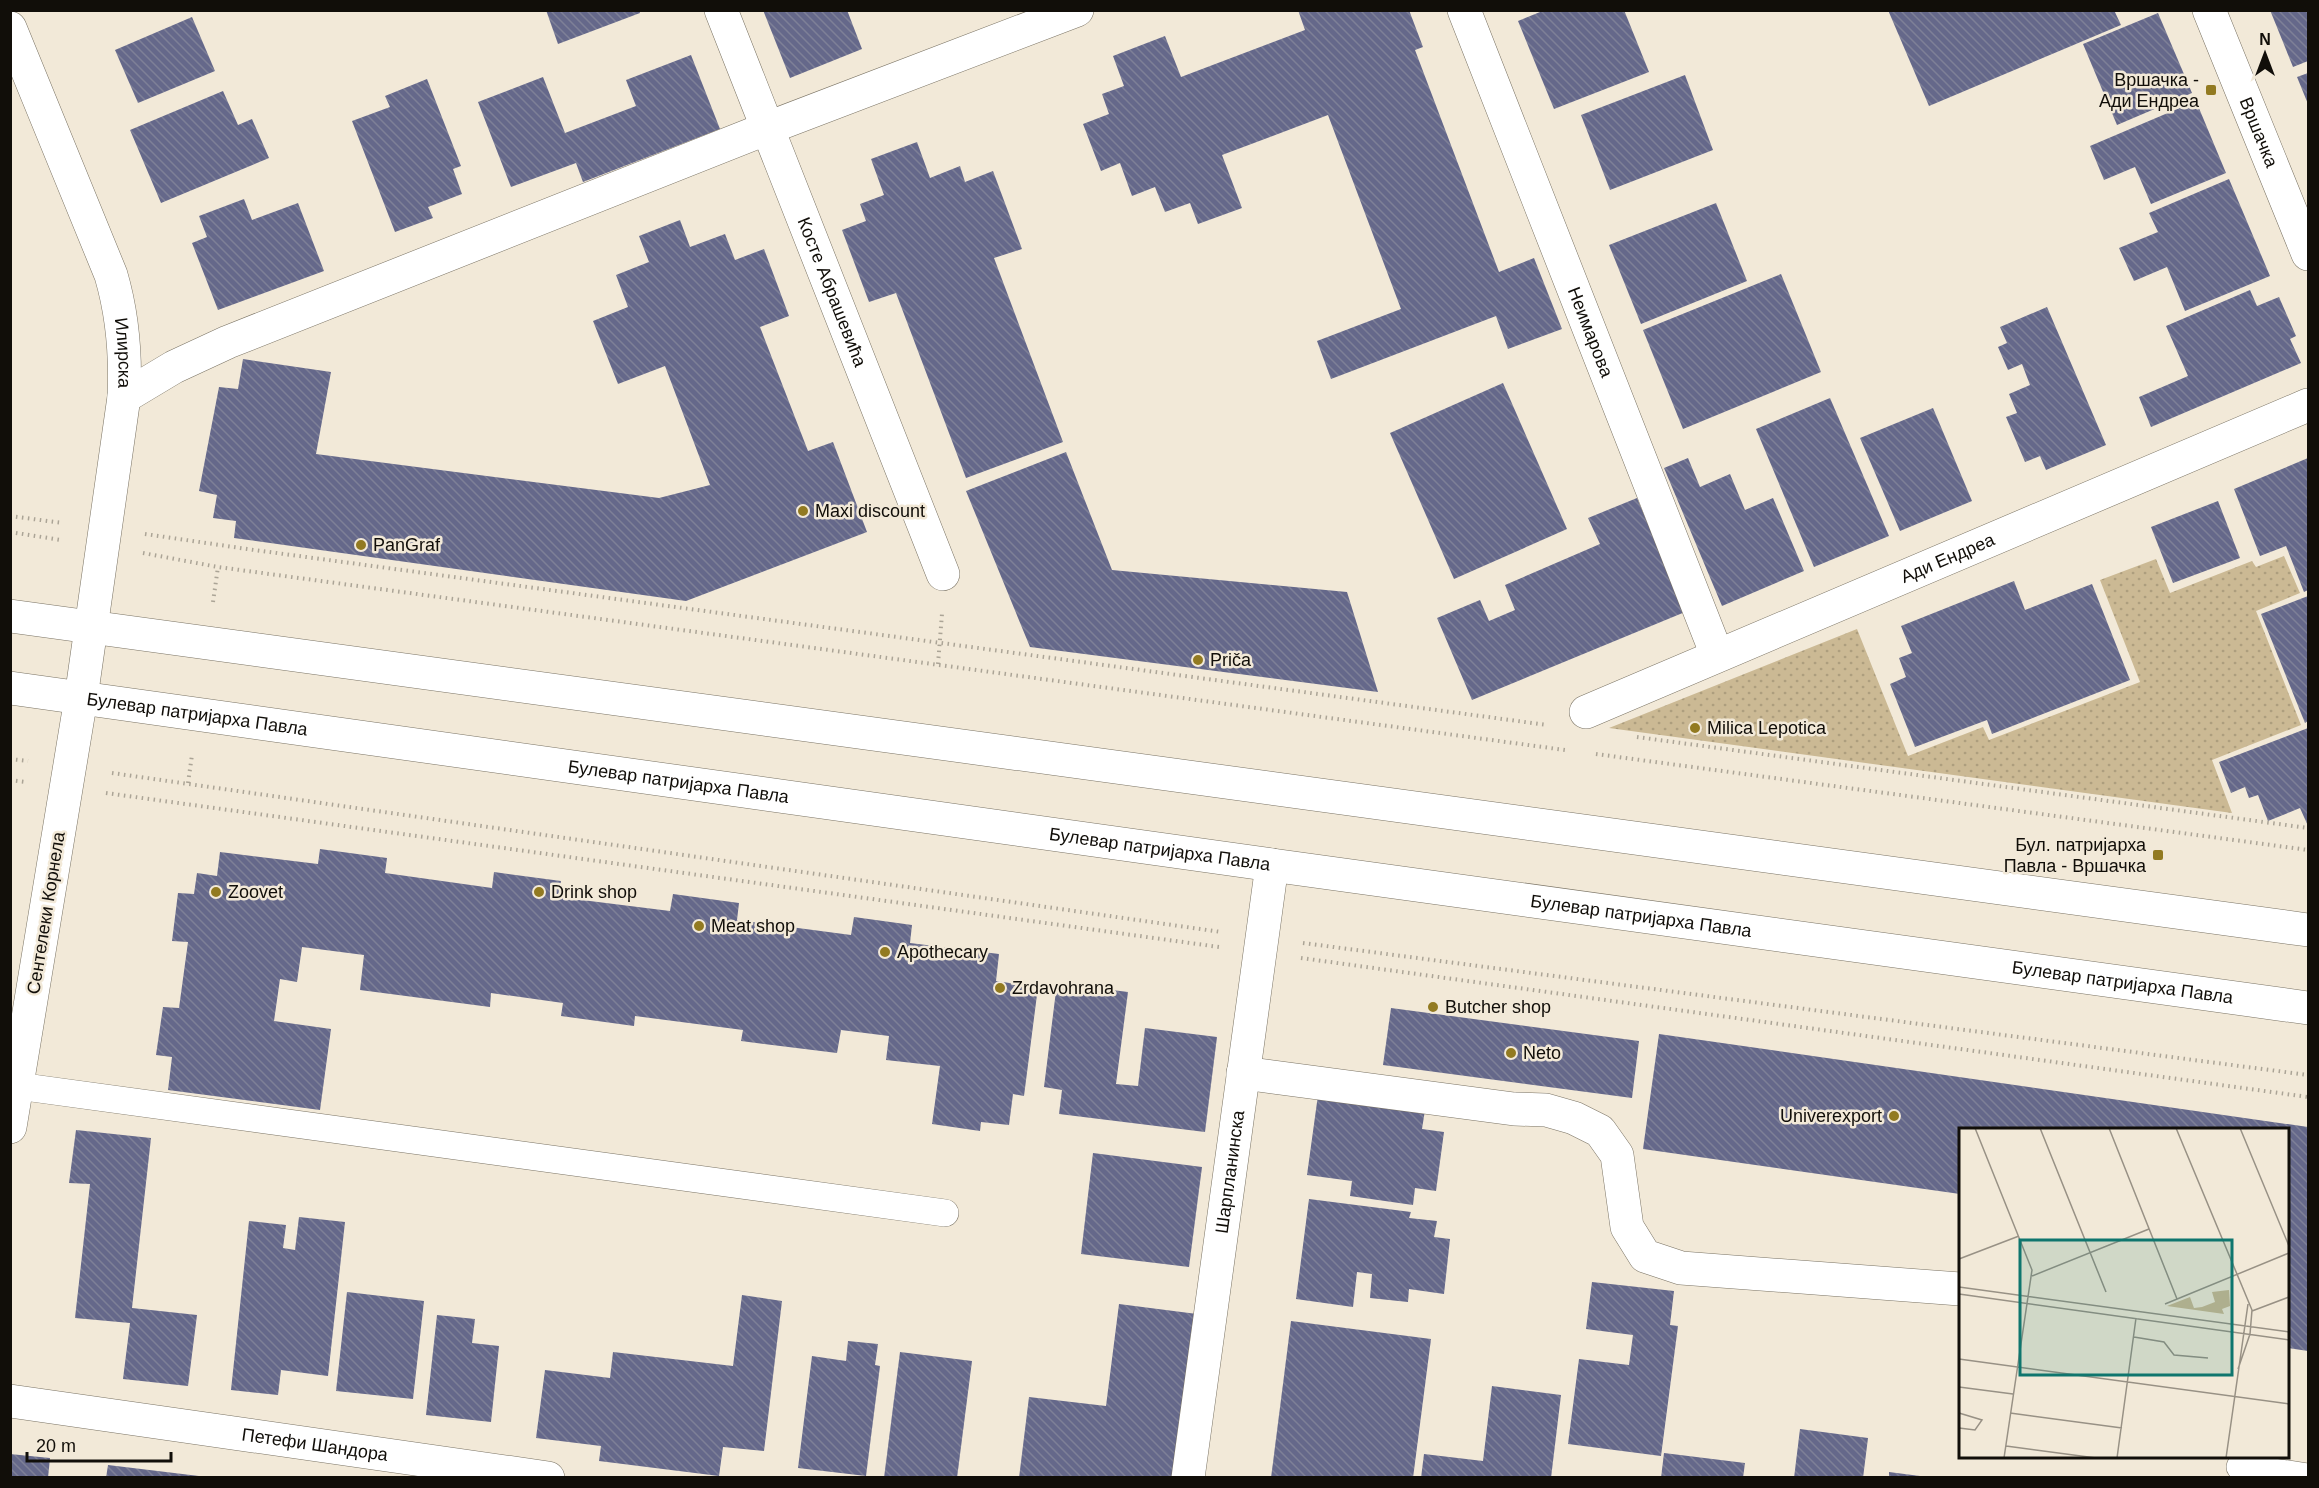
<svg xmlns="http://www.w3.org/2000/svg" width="2319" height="1488" font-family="Helvetica,sans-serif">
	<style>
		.grass { fill: url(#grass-dots) }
		.building { fill: url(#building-back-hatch) }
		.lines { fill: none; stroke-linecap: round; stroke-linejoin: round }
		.service-casing { stroke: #7a7364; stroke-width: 28 }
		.minor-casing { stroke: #7a7364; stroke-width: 34 }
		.tertiary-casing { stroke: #7a7364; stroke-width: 34 }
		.secondary-casing { stroke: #7a7364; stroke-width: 34 }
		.path { stroke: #aba496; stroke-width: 4; stroke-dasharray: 1.5 4.5; stroke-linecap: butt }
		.service { stroke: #fff; stroke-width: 27 }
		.minor { stroke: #fff; stroke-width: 33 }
		.tertiary { stroke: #fff; stroke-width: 33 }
		.secondary { stroke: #fff; stroke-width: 33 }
		.poi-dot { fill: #927a21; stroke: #f2e9d8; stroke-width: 2 }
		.labels { text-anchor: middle; stroke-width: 5; stroke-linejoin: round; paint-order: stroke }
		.poi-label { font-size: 18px; fill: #110e09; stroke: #f2e9d8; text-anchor: start }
		.street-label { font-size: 18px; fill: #110e09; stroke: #f2e9d8 }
		.inset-road { fill: none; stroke: #989185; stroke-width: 1.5 }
		.view { fill: #0f766e; fill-opacity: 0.15; stroke: #0f766e; stroke-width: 3 }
		.inset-edge { fill: none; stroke: #110e09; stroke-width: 3 }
	</style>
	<defs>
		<pattern id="grass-dots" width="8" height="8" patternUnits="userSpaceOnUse" patternTransform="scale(1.5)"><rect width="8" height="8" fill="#cbb994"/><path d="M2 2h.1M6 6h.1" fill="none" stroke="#ad9e7e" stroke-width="1.8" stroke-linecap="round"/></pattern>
		<pattern id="building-back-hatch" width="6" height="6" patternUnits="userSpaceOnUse" patternTransform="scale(1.5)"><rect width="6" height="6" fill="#65688a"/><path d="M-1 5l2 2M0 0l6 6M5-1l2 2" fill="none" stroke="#7e8097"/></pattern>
	</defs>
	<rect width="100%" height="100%" fill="#f2e9d8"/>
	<path class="grass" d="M 2284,556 L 2300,593 L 2256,611 L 2301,725 L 2212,760 L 2232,813 L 1609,728 L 1857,629 L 1908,756 L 1983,727 L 1989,740 L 2140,682 L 2100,580 L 2156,559 L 2170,593 L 2252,561 L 2256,567 Z"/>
	<g class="building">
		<path d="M 546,10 L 639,10 L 640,13 L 558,44 Z"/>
		<path d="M 763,10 L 847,10 L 862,49 L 790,78 Z"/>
		<path d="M 1298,10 L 1409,10 L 1423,47 L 1415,50 L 1499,272 L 1534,258 L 1562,329 L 1508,349 L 1496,316 L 1331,379 L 1317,341 L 1401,309 L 1328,115 L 1222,155 L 1242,208 L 1198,224 L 1190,203 L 1165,212 L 1155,187 L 1132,196 L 1120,163 L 1101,171 L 1083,124 L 1109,114 L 1102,94 L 1124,86 L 1113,56 L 1165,36 L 1181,77 L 1305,30 Z"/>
		<path d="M 1545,10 L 1624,10 L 1649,72 L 1554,109 L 1518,21 Z"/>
		<path d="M 1888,10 L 2114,10 L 2121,25 L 1929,106 Z"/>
		<path d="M 2270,10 L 2308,10 L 2308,61 L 2293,67 Z"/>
		<path d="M 2158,13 L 2192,93 L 2117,125 L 2083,44 Z"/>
		<path d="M 192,17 L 215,71 L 138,103 L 115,50 Z"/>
		<path d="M 691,55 L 720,129 L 583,182 L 576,163 L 511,187 L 478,102 L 543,77 L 565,133 L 636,106 L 626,80 Z"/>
		<path d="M 2308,73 L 2308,104 L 2297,77 Z"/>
		<path d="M 1685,75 L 1713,150 L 1610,190 L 1581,115 Z"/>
		<path d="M 427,79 L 461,166 L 453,169 L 462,194 L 428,207 L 433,218 L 395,232 L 352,121 L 390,107 L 385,96 Z"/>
		<path d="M 223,91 L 238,125 L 252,119 L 269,158 L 161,203 L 130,130 Z"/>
		<path d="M 2196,101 L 2226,173 L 2151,204 L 2135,167 L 2104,180 L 2090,146 Z"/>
		<path d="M 917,142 L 930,178 L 960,166 L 965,182 L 993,171 L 1022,249 L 994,258 L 1063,442 L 966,478 L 896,293 L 869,302 L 842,230 L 866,221 L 860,204 L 884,195 L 871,159 Z"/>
		<path d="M 2229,179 L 2270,276 L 2185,311 L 2167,267 L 2134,281 L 2119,248 L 2158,232 L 2149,213 Z"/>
		<path d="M 244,199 L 252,220 L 298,203 L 324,271 L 218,310 L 192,243 L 207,237 L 199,216 Z"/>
		<path d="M 1716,203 L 1747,281 L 1641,324 L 1609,245 Z"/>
		<path d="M 680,220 L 690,247 L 725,234 L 735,260 L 764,249 L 789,316 L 760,327 L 808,451 L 833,442 L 867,532 L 686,601 L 234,538 L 236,521 L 213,518 L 217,495 L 199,491 L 219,387 L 238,389 L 243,359 L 331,372 L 316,454 L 659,498 L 710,485 L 665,366 L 618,384 L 593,321 L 628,307 L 616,275 L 649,262 L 639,236 Z"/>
		<path d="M 1781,274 L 1821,372 L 1683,429 L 1643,330 Z"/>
		<path d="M 2250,290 L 2257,306 L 2279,297 L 2296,336 L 2290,339 L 2301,363 L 2151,427 L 2139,397 L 2188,376 L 2166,326 Z"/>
		<path d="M 2047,307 L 2106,445 L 2046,470 L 2040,456 L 2025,462 L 2006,417 L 2017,413 L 2009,394 L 2030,385 L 2022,364 L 2008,370 L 1998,347 L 2007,343 L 2000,327 Z"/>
		<path d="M 1503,383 L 1567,529 L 1454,579 L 1390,433 Z"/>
		<path d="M 1830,398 L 1889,536 L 1814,567 L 1756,429 Z"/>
		<path d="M 1933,408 L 1972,501 L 1900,531 L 1860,438 Z"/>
		<path d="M 1066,452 L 1112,570 L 1347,592 L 1378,692 L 1030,647 L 966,491 Z"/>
		<path d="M 1688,458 L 1700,487 L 1730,474 L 1745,510 L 1773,498 L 1804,571 L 1722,606 L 1664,468 Z"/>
		<path d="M 2308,458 L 2308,590 L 2304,592 L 2286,546 L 2260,556 L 2234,489 Z"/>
		<path d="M 1637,498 L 1685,612 L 1472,700 L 1437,618 L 1480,600 L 1489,621 L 1515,610 L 1505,585 L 1600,544 L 1588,518 Z"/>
		<path d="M 2218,501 L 2240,558 L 2173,583 L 2151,527 Z"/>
		<path d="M 2014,581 L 2025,610 L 2092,584 L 2130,680 L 1992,734 L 1987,720 L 1915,747 L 1890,684 L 1906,677 L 1899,658 L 1912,653 L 1901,626 Z"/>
		<path d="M 2308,596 L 2308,721 L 2305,723 L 2261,614 Z"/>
		<path d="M 2308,728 L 2308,826 L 2300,808 L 2268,821 L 2258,795 L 2249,798 L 2245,787 L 2231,793 L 2219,762 Z"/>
		<path d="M 320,849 L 387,858 L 385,873 L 492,888 L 494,872 L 561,881 L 558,897 L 670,911 L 673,894 L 739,903 L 737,920 L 851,935 L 854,917 L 912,925 L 910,943 L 999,954 L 996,981 L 1038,987 L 1024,1096 L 1013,1094 L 1009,1125 L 981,1122 L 980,1131 L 932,1124 L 940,1066 L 886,1060 L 889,1036 L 841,1030 L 837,1053 L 741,1041 L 743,1030 L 635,1016 L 634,1026 L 561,1016 L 563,1003 L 491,993 L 490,1007 L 360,990 L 364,955 L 302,947 L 297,982 L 280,979 L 274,1021 L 331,1029 L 320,1110 L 168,1090 L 172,1057 L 156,1055 L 163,1007 L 179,1008 L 188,942 L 172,941 L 178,893 L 194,894 L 197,873 L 217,876 L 220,852 L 318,864 Z"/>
		<path d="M 1057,983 L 1128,992 L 1116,1084 L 1138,1086 L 1145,1028 L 1217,1037 L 1205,1132 L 1059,1114 L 1062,1090 L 1044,1087 Z"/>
		<path d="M 1391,1008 L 1639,1041 L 1632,1098 L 1383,1065 Z"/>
		<path d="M 1659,1034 L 2308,1127 L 2308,1351 L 2288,1348 L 2288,1130 L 1960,1130 L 1960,1194 L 1643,1149 Z"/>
		<path d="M 1318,1095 L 1425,1110 L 1422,1129 L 1444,1132 L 1436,1191 L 1415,1188 L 1413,1205 L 1350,1196 L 1352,1181 L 1307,1175 Z"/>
		<path d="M 76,1130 L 151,1138 L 132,1308 L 197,1315 L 188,1386 L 123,1379 L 130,1323 L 75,1318 L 90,1184 L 69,1183 Z"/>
		<path d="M 1093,1153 L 1202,1167 L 1189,1267 L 1081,1254 Z"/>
		<path d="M 1309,1199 L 1411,1212 L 1409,1218 L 1437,1221 L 1434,1237 L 1450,1239 L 1444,1294 L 1409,1289 L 1408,1302 L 1370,1298 L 1372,1274 L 1357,1272 L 1353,1307 L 1296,1299 Z"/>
		<path d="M 299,1217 L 345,1222 L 328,1376 L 281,1370 L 278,1395 L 231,1390 L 249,1221 L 286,1225 L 283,1248 L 295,1250 Z"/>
		<path d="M 1592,1282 L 1674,1291 L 1670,1325 L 1678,1326 L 1661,1456 L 1568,1444 L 1579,1359 L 1629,1365 L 1633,1335 L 1586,1329 Z"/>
		<path d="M 347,1292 L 424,1301 L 413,1399 L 336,1391 Z"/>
		<path d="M 742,1295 L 782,1301 L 764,1451 L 723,1447 L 719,1476 L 599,1461 L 601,1446 L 536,1438 L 545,1370 L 610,1378 L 613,1352 L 733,1366 Z"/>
		<path d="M 1119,1304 L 1197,1314 L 1176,1478 L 1019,1478 L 1029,1397 L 1106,1406 Z"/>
		<path d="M 437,1315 L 475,1319 L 472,1343 L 499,1346 L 491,1422 L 426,1415 Z"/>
		<path d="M 1291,1321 L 1431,1339 L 1413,1478 L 1271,1478 Z"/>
		<path d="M 848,1341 L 878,1344 L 875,1365 L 880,1366 L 866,1476 L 798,1468 L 812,1356 L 846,1361 Z"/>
		<path d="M 900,1352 L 972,1361 L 957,1478 L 884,1478 Z"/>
		<path d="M 1492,1386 L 1561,1395 L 1551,1478 L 1421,1478 L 1424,1454 L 1483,1461 Z"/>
		<path d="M 1800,1429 L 1868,1438 L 1863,1478 L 1794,1478 Z"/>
		<path d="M 1664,1453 L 1745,1463 L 1743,1478 L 1661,1478 Z"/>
		<path d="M 10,1454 L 50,1458 L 48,1478 L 10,1478 Z"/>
		<path d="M 108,1465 L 199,1476 L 198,1478 L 106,1478 Z"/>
		<path d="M 1889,1472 L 1920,1476 L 1920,1478 L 1889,1478 Z"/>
	</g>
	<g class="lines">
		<defs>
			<g id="service">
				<path d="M 10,1085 L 945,1213"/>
				<path d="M 2240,1467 L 2308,1477"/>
			</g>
			<g id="minor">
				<path id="s1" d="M 721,10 L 943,574"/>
				<path id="s2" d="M 1464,10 L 1717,655"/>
				<path id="s3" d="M 10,28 L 111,275 C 123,316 126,354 124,397 L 81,698 L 10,1127"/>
				<path d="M 124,397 L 174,367 L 228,342 L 768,128 L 1077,10"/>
				<path id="s4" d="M 1586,712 L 2308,405"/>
				<path d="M 1243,1073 L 1514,1109 L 1546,1110 L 1574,1118 L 1600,1131 L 1617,1155 L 1627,1227 L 1645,1256 L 1681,1268 L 1960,1289"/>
				<path id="s5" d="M 10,1401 L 548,1478"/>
				<path id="s6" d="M 1188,1478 L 1272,865"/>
			</g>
			<g id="tertiary">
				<path id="s7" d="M 2209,10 L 2308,254"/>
			</g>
			<g id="secondary">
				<path d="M 10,616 L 2308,930"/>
				<path id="s8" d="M 10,688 L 1272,865 L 2308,1008"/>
			</g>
		</defs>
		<use href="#service" class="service-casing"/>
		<use href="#minor" class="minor-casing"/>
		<use href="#tertiary" class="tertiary-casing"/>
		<use href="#secondary" class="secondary-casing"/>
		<g class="path">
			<path d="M 10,516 L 63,523"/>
			<path d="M 10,532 L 61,540"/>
			<path d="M 145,534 L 247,549 L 1547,725"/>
			<path d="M 143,553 L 218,567 L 1565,750"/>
			<path d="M 213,602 L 218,567"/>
			<path d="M 938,664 L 942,614"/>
			<path d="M 1637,737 L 2308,828"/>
			<path d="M 1596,754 L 2308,850"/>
			<path d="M 10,759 L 28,761"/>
			<path d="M 112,773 L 1221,932"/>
			<path d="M 10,780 L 25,782"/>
			<path d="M 188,783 L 192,755"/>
			<path d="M 106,793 L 1219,947"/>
			<path d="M 1303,943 L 2308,1075"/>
			<path d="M 1301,958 L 2308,1097"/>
		</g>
		<use href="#service" class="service"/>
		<use href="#minor" class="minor"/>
		<use href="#tertiary" class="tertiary"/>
		<use href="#secondary" class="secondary"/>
	</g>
	<g class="poi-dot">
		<rect x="2205" y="84" width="12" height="12" rx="3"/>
		<circle cx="803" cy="511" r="6"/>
		<circle cx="361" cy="545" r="6"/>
		<circle cx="1198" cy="660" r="6"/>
		<circle cx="1695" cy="728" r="6"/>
		<rect x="2152" y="849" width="12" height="12" rx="3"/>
		<circle cx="216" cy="892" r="6"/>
		<circle cx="539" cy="892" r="6"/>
		<circle cx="699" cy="926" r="6"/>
		<circle cx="885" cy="952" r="6"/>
		<circle cx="1000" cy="988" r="6"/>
		<circle cx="1433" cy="1007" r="6"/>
		<circle cx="1511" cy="1053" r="6"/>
		<circle cx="1894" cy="1116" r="6"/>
	</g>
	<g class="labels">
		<g class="poi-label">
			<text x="2199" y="86" text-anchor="end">Вршачка -<tspan x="2199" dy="21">Ади Ендреа</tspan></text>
			<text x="815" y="517">Maxi discount</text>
			<text x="373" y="551">PanGraf</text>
			<text x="1210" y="666">Priča</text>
			<text x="1707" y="734">Milica Lepotica</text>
			<text x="2146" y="851" text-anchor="end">Бул. патријарха<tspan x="2146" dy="21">Павла - Вршачка</tspan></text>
			<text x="228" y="898">Zoovet</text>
			<text x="551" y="898">Drink shop</text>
			<text x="711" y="932">Meat shop</text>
			<text x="897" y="958">Apothecary</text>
			<text x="1012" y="994">Zrdavohrana</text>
			<text x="1445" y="1013">Butcher shop</text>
			<text x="1523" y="1059">Neto</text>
			<text x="1882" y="1122" text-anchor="end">Univerexport</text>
		</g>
		<g class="street-label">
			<text dy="6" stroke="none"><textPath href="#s7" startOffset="132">Вршачка</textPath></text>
			<text dy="6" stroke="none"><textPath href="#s1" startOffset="303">Косте Абрашевића</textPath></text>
			<text dy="6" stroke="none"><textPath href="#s2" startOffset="346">Неимарова</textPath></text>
			<text dy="6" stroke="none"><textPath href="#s3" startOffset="346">Илирска</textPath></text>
			<text dy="6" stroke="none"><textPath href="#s4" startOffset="393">Ади Ендреа</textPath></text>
			<text dy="6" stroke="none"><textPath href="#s8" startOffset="189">Булевар патријарха Павла</textPath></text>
			<text dy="6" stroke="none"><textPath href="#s8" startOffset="675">Булевар патријарха Павла</textPath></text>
			<text dy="6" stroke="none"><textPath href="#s8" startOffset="1161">Булевар патријарха Павла</textPath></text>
			<text transform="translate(46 913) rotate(-81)" y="6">Сентелеки Корнела</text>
			<text dy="6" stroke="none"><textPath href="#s8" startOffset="1647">Булевар патријарха Павла</textPath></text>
			<text dy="6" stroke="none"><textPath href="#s8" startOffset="2133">Булевар патријарха Павла</textPath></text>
			<text dy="6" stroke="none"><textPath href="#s6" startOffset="309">Шарпланинска</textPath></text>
			<text dy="6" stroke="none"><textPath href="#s5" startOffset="308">Петефи Шандора</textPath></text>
		</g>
	</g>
	<g transform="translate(1959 1128)">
		<rect width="330" height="330" fill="#f2e9d8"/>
		<path d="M 270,162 L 271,178 L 263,181 L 265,186 L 208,178 L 231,169 L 235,180 L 243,179 L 256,174 L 253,164 Z" fill="#cbb994"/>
		<path class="inset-road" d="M 16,0 L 73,142 L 45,330M 81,0 L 147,164M 150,0 L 218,171M 217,0 L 293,182 L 291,206 L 279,241M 281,0 L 330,118M 0,131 L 60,108M 73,148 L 190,101M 0,159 L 330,204M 0,166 L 330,212M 206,176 L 330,125M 293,183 L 330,169M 175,209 L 205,214 L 215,227 L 249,230M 0,231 L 330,276M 0,259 L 54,266M 0,285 L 23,292 L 16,302 L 0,300M 51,285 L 163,300M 47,318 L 137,330M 158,330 L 177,190M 267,330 L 289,176"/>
		<path class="view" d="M 61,112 L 273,112 L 273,247 L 61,247 Z"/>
		<rect width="330" height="330" class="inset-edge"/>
	</g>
	<rect width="2319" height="1488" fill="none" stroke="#110e09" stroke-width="24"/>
	<g transform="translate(2265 54)" stroke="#f2e9d8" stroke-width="4.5" paint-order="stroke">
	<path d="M0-4.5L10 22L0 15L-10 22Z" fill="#110e09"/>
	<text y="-9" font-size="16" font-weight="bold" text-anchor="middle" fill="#110e09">N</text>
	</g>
	<path d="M27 1452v9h144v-9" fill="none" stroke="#110e09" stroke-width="3"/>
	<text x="36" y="1452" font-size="18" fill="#110e09" stroke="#f2e9d8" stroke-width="4.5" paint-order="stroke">20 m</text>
</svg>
